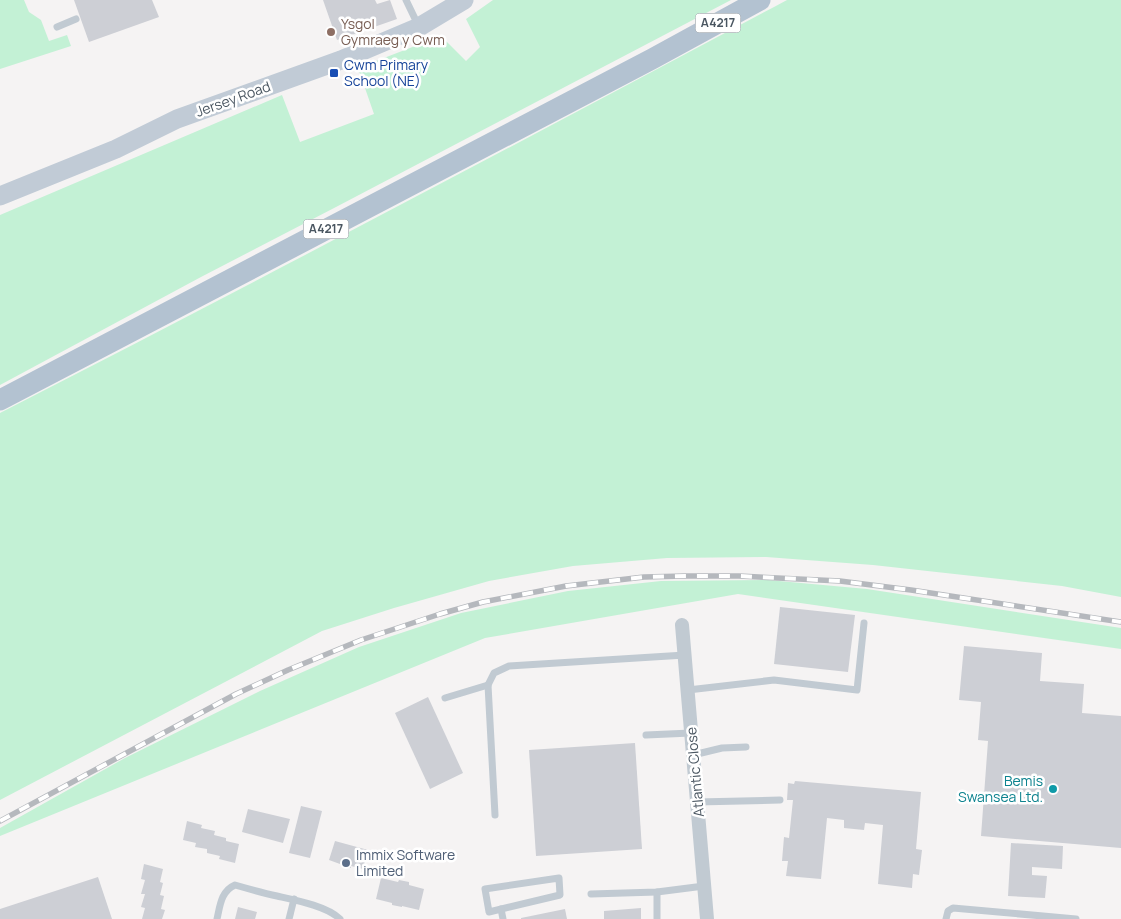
<svg xmlns="http://www.w3.org/2000/svg" width="1121" height="919" font-family="Manrope,sans-serif">
	<style>
		.green { fill: #c3f1d5 }
		.building { fill: #cdcfd5 }
		.lines { fill: none; stroke-linecap: round; stroke-linejoin: round }
		.lane { stroke: #c1cad2; stroke-width: 7 }
		.street { stroke: #c1cad2; stroke-width: 14 }
		.secondary { stroke: #c1cbd6; stroke-width: 19 }
		.primary { stroke: #b3c2d1; stroke-width: 21 }
		.rail-casing { stroke: #b5b8bd; stroke-width: 5.5 }
		.rail { stroke: #fff; stroke-width: 4; stroke-dasharray: 11; stroke-linecap: butt }
		.education-dot { fill: #8d6e63; stroke: #fff; stroke-width: 2 }
		.transit-dot { fill: #1a4fb4; stroke: #fff; stroke-width: 2 }
		.culture-dot { fill: #0f9aa8; stroke: #fff; stroke-width: 2 }
		.service-dot { fill: #5c6f8a; stroke: #fff; stroke-width: 2 }
		.labels { text-anchor: middle; stroke-width: 5; stroke-linejoin: round; paint-order: stroke }
		.shield { fill: #fff; stroke: #808990; stroke-width: 1 }
		.shield-label { font-size: 12px; font-weight: bold; fill: #4a5661 }
		.education-label { font-size: 14px; fill: #785e54; stroke: #fff; text-anchor: start }
		.transit-label { font-size: 14px; fill: #164399; stroke: #fff; text-anchor: start }
		.street-label { font-size: 14px; fill: #4a5661; stroke: #fff }
		.culture-label { font-size: 14px; fill: #0d838f; stroke: #fff; text-anchor: end }
		.service-label { font-size: 14px; fill: #4e5e75; stroke: #fff; text-anchor: start }
	</style>
	<rect width="100%" height="100%" fill="#f5f3f3"/>
	<g class="green">
		<path d="M 0,0 L 24,0 L 29,12 L 41,20 L 49,41 L 67,35 L 71,46 L 0,69 Z"/>
		<path d="M 493,0 L 731,0 L 336,207 L 201,277 L 0,385 L 0,215 L 282,95 L 300,142 L 374,114 L 358,68 L 441,36 L 466,61 L 480,47 L 466,19 Z"/>
		<path d="M 787,0 L 1121,0 L 1121,597 L 1062,586 L 873,565 L 766,557 L 667,558 L 573,566 L 489,581 L 394,608 L 322,631 L 0,800 L 0,413 C 264,278 526,139 787,0 Z"/>
		<path d="M 768,580 L 867,589 L 1121,628 L 1121,649 L 738,594 L 485,638 L 0,836 L 0,828 L 125,758 L 260,691 L 359,647 L 461,613 L 568,591 L 661,581 Z"/>
	</g>
	<g class="building">
		<path d="M 74,0 L 152,0 L 159,17 L 89,42 Z"/>
		<path d="M 323,0 L 375,0 L 377,4 L 390,0 L 397,19 L 337,40 Z"/>
		<path d="M 780,607 L 855,615 L 848,672 L 774,664 Z"/>
		<path d="M 964,646 L 1042,653 L 1040,681 L 1084,684 L 1082,713 L 1121,716 L 1121,848 L 981,836 L 988,741 L 978,740 L 981,702 L 959,700 Z"/>
		<path d="M 428,697 L 463,773 L 430,789 L 395,713 Z"/>
		<path d="M 635,743 L 642,849 L 536,856 L 529,750 Z"/>
		<path d="M 795,781 L 921,792 L 916,849 L 922,850 L 919,875 L 913,874 L 912,888 L 878,884 L 883,825 L 865,823 L 864,830 L 844,828 L 844,820 L 827,818 L 821,879 L 786,876 L 788,861 L 782,861 L 784,837 L 789,838 L 793,800 L 787,800 L 788,783 L 794,784 Z"/>
		<path d="M 301,806 L 322,811 L 310,858 L 289,853 Z"/>
		<path d="M 248,809 L 290,819 L 283,843 L 242,832 Z"/>
		<path d="M 187,821 L 202,825 L 201,828 L 215,831 L 214,835 L 226,838 L 226,841 L 239,844 L 235,863 L 219,859 L 220,856 L 207,853 L 207,849 L 195,847 L 196,843 L 183,840 Z"/>
		<path d="M 335,841 L 368,850 L 363,869 L 351,866 L 351,868 L 329,860 Z"/>
		<path d="M 1011,843 L 1063,846 L 1062,869 L 1032,867 L 1032,875 L 1047,876 L 1045,898 L 1008,896 Z"/>
		<path d="M 144,864 L 163,869 L 160,882 L 163,883 L 160,895 L 164,896 L 161,909 L 165,910 L 162,919 L 142,919 L 145,908 L 141,907 L 145,894 L 141,894 L 145,880 L 141,879 Z"/>
		<path d="M 98,877 L 112,919 L 0,919 L 0,909 Z"/>
		<path d="M 381,878 L 398,882 L 399,880 L 409,882 L 409,885 L 424,889 L 419,910 L 402,906 L 402,907 L 392,905 L 392,903 L 376,899 Z"/>
		<path d="M 238,907 L 257,912 L 255,919 L 235,919 Z"/>
		<path d="M 641,908 L 641,919 L 604,919 L 604,911 Z"/>
		<path d="M 565,909 L 567,919 L 521,919 L 521,918 Z"/>
	</g>
	<g class="lines">
		<g class="lane">
			<path d="M 406,0 L 419,27"/>
			<path d="M 57,27 L 76,19"/>
			<path d="M 688,690 L 774,680 L 857,690 L 864,623"/>
			<path d="M 445,698 L 488,685"/>
			<path d="M 646,735 L 691,733"/>
			<path d="M 693,755 L 722,748 L 746,747"/>
			<path d="M 697,802 L 780,800"/>
			<path d="M 495,815 L 488,685 L 494,673 L 509,666 L 685,655"/>
			<path d="M 559,878 L 560,895 L 489,912 L 485,889 Z"/>
			<path d="M 591,894 L 657,892 L 704,886"/>
			<path d="M 501,909 L 503,919"/>
			<path d="M 217,919 C 220,906 221,891 235,885 C 249,889 263,893 277,896 C 295,900 327,906 340,919"/>
			<path d="M 289,919 L 294,899"/>
			<path d="M 657,919 L 657,892"/>
			<path d="M 946,919 L 948,911 L 953,908 L 1076,919"/>
		</g>
		<path class="street" d="M 682,625 L 707,919"/>
		<path class="secondary" d="M 0,196 L 116,149 L 177,119 L 341,60 L 419,27 L 464,0"/>
		<path class="primary" d="M 0,400 L 652,59 L 760,0"/>
		<defs>
			<path id="rail" d="M 0,821 L 236,694 L 288,670 L 361,640 L 440,614 L 483,602 L 566,586 L 644,577 L 685,576 L 739,576 L 840,581 L 911,590 L 1121,622"/>
		</defs>
		<use href="#rail" class="rail-casing"/>
		<use href="#rail" class="rail"/>
	</g>
	<circle class="education-dot" cx="331" cy="32" r="5"/>
	<rect class="transit-dot" x="329" y="68" width="10" height="10" rx="2.5"/>
	<circle class="culture-dot" cx="1053" cy="789" r="5"/>
	<circle class="service-dot" cx="346" cy="863" r="5"/>
	<g class="labels">
		<g class="shield">
			<rect x="695.5" y="13.5" width="45" height="19" rx="4"/>
			<rect x="303.5" y="219.5" width="45" height="19" rx="4"/>
		</g>
		<g class="shield-label">
			<text x="718" y="27">A4217</text>
			<text x="326" y="233">A4217</text>
		</g>
		<g class="education-label">
			<text x="341" y="29">Ysgol<tspan x="341" dy="16">Gymraeg y Cwm</tspan></text>
		</g>
		<g class="transit-label">
			<text x="344" y="70">Cwm Primary<tspan x="344" dy="16">School (NE)</tspan></text>
		</g>
		<g class="street-label">
			<text transform="translate(233 99) rotate(-20)" y="5">Jersey Road</text>
			<text transform="translate(695 772) rotate(-95)" y="5">Atlantic Close</text>
		</g>
		<g class="culture-label">
			<text x="1043" y="786">Bemis<tspan x="1043" dy="16">Swansea Ltd.</tspan></text>
		</g>
		<g class="service-label">
			<text x="356" y="860">Immix Software<tspan x="356" dy="16">Limited</tspan></text>
		</g>
	</g>
</svg>
